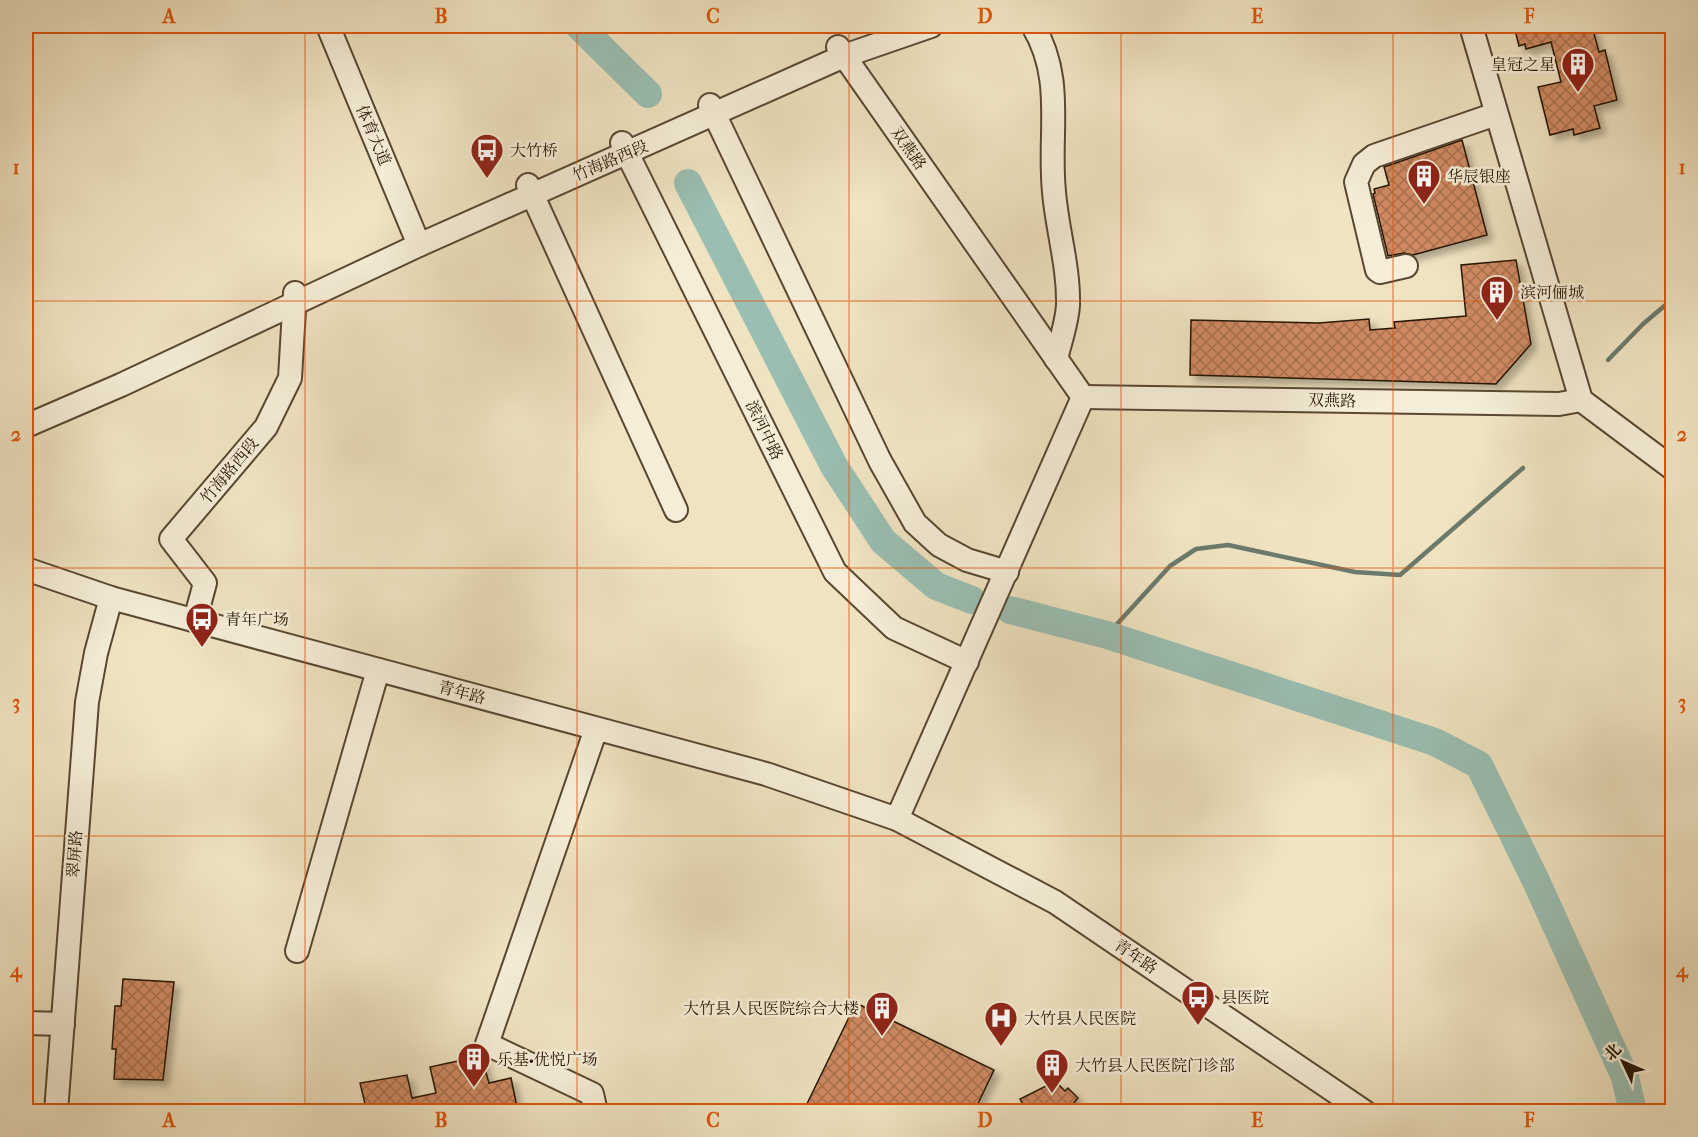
<svg xmlns="http://www.w3.org/2000/svg" width="1698" height="1137" font-family="'IM FELL French Canon','Noto Serif SC',serif">
	<style>
		.lines { fill: none; stroke-linecap: round; stroke-linejoin: round }
		.stream { stroke: #6b7a6b; stroke-width: 4.5 }
		.river { stroke: #9abeb1; stroke-width: 28 }
		.building { fill: url(#building-cross-hatch); stroke: #251501; stroke-width: 1.5; filter: url(#shadow) }
		.minor-casing { stroke: #584831; stroke-width: 26 }
		.minor { stroke: #f5edd7; stroke-width: 22 }
		.grid { fill: none; stroke: #de560b; stroke-width: 1.5; stroke-opacity: 0.55 }
		.labels { text-anchor: middle; stroke-width: 5; stroke-linejoin: round; paint-order: stroke }
		.poi-label { font-size: 16px; fill: #251501; stroke: #f5edd7; text-anchor: start }
		.street-label { font-size: 16px; fill: #251501; stroke: #f5edd7 }
		.neatline { fill: none; stroke: #de560b; stroke-width: 2 }
		.grid-label { font-size: 20px; text-anchor: middle; font-weight: bold; fill: #de560b }
	</style>
	<defs>
		<pattern id="building-cross-hatch" width="8" height="8" patternUnits="userSpaceOnUse" patternTransform="scale(1.5)"><rect width="8" height="8" fill="#cf8a63"/><path d="M0 0l8 8M0 8l8-8" fill="none" stroke="#a8704f"/></pattern>
		<filter id="shadow"><feDropShadow dx="5.5" dy="5.5" stdDeviation="3" flood-color="#0004"/></filter>
	</defs>
	<rect width="100%" height="100%" fill="#efe3c1"/>
	<filter id="stains"><feTurbulence type="fractalNoise" baseFrequency=".00333" numOctaves="4"/><feColorMatrix values="0 0 0 0 .2 0 0 0 0 .09 0 0 0 0 .02 0 0 0 .5 -.17"/></filter>
	<radialGradient id="worn" r=".72"><stop offset=".6" stop-color="#630" stop-opacity="0"/><stop offset="1" stop-color="#630" stop-opacity=".3"/></radialGradient>
	<g class="lines">
		<g class="stream">
			<path d="M 1608,360 L 1643,324 L 1669,302"/>
			<path d="M 1107,635 L 1170,566 L 1196,549 L 1228,545 L 1355,572 L 1400,575 L 1523,468"/>
		</g>
		<g class="river">
			<path d="M 579,26 L 648,94"/>
			<path d="M 688,183 L 834,466 L 883,541 L 936,586 L 972,600"/>
			<path d="M 1010,610 L 1107,635 L 1435,742 L 1479,765 L 1536,881 L 1625,1077 L 1633,1112"/>
		</g>
	</g>
	<g class="building">
		<path d="M 1514,26 L 1592,26 L 1599,52 L 1605,50 L 1617,100 L 1594,106 L 1600,128 L 1574,135 L 1573,129 L 1550,135 L 1538,87 L 1561,82 L 1551,42 L 1526,49 L 1525,44 L 1519,46 Z"/>
		<path d="M 1462,140 L 1487,235 L 1413,255 L 1404,253 L 1388,256 L 1373,194 L 1375,193 L 1374,189 L 1389,185 L 1384,167 Z"/>
		<path d="M 1516,260 L 1531,344 L 1496,384 L 1190,375 L 1191,320 L 1319,323 L 1369,319 L 1370,330 L 1395,328 L 1394,322 L 1466,316 L 1461,265 Z"/>
		<path d="M 123,979 L 174,982 L 163,1080 L 114,1079 L 116,1049 L 112,1049 L 115,1006 L 121,1006 Z"/>
		<path d="M 856,1003 L 994,1070 L 974,1112 L 803,1112 Z"/>
		<path d="M 481,1056 L 489,1083 L 511,1078 L 518,1112 L 464,1112 L 464,1109 L 452,1112 L 367,1112 L 360,1083 L 407,1075 L 412,1098 L 436,1093 L 430,1067 Z"/>
		<path d="M 1050,1084 L 1058,1084 L 1065,1091 L 1068,1088 L 1078,1098 L 1073,1104 L 1080,1112 L 1027,1112 L 1020,1099 Z"/>
	</g>
	<g class="lines">
		<defs>
			<g id="minor">
				<path d="M 328,26 L 419,245"/>
				<path d="M 1033,26 C 1065,79 1048,133 1054,192 C 1057,229 1069,267 1068,305 C 1067,323 1060,342 1056,359"/>
				<path d="M 1471,26 L 1581,400 L 1672,468"/>
				<path d="M 838,47 L 1083,397"/>
				<path d="M 710,105 L 880,461 L 915,523 L 939,545 L 967,560 L 1007,572"/>
				<path d="M 622,143 L 835,572 L 894,628 L 967,662"/>
				<path d="M 528,185 L 676,510"/>
				<path d="M 1406,266 L 1380,272 L 1377,270 L 1356,182 L 1364,164 L 1374,156 L 1496,114"/>
				<path d="M 1083,397 L 1559,404 L 1581,400"/>
				<path d="M 26,426 L 121,385 L 419,245 L 844,56 L 931,26"/>
				<path d="M 26,569 L 111,598 L 766,774 L 897,819 L 1055,902 L 1365,1112"/>
				<path d="M 195,620 L 205,583 L 171,539 L 266,427 L 290,378 L 295,293"/>
				<path d="M 897,819 L 1083,397"/>
				<path d="M 297,951 L 378,670"/>
				<path d="M 26,1023 L 63,1024"/>
				<path d="M 56,1112 L 87,702 L 96,653 L 111,598"/>
				<path d="M 596,1112 L 592,1094 L 487,1044 L 596,729"/>
			</g>
		</defs>
		<use href="#minor" class="minor-casing"/>
		<use href="#minor" class="minor"/>
	</g>
	<path class="grid" d="M 305,26 L 305,1112M 577,26 L 577,1112M 849,26 L 849,1112M 1121,26 L 1121,1112M 1393,26 L 1393,1112M 26,301 L 1672,301M 26,568 L 1672,568M 26,836 L 1672,836"/>
	<defs>
		<symbol id="building-pin" viewBox="-11 -11 22 30"><path d="M0 17L-7.5 6A9.5 9.5 0 1 1 7.5 6Z" fill="#8f2418" stroke="#f5edd7"/><path d="M-4-6H4V6H1V3H-1V6H-4ZM-2.5-4.3h1.7v1.8h-1.7ZM.8-4.3h1.7v1.8H.8ZM-2.5-1h1.7V.8h-1.7ZM.8-1h1.7V.8H.8Z" fill="#fff"/></symbol>
		<symbol id="bus-pin" viewBox="-11 -11 22 30"><path d="M0 17L-7.5 6A9.5 9.5 0 1 1 7.5 6Z" fill="#8f2418" stroke="#f5edd7"/><path d="M-5-6H5V4H4V6H2V4H-2V6H-4V4H-5ZM-3.5-4V0h7V-4ZM-3.5 1.2v1.5H-2V1.2ZM2 1.2v1.5H3.5V1.2Z" fill="#fff"/></symbol>
		<symbol id="hospital-pin" viewBox="-11 -11 22 30"><path d="M0 17L-7.5 6A9.5 9.5 0 1 1 7.5 6Z" fill="#8f2418" stroke="#f5edd7"/><path d="M-5-5h3v3.5h4V-5h3V5h-3V1.5h-4V5h-3Z" fill="#fff"/></symbol>
	</defs>
	<g fill-rule="evenodd">
		<use href="#building-pin" x="1559" y="45" width="38" height="52"/>
		<use href="#bus-pin" x="468" y="131" width="38" height="52"/>
		<use href="#building-pin" x="1405" y="157" width="38" height="52"/>
		<use href="#building-pin" x="1478" y="273" width="38" height="52"/>
		<use href="#bus-pin" x="183" y="600" width="38" height="52"/>
		<use href="#bus-pin" x="1179" y="978" width="38" height="52"/>
		<use href="#building-pin" x="863" y="989" width="38" height="52"/>
		<use href="#hospital-pin" x="982" y="999" width="38" height="52"/>
		<use href="#building-pin" x="455" y="1040" width="38" height="52"/>
		<use href="#building-pin" x="1033" y="1046" width="38" height="52"/>
	</g>
	<g class="labels">
		<g class="poi-label">
			<text x="1555" y="70" text-anchor="end">皇冠之星</text>
			<text x="510" y="156">大竹桥</text>
			<text x="1447" y="182">华辰银座</text>
			<text x="1520" y="298">滨河俪城</text>
			<text x="225" y="625">青年广场</text>
			<text x="1221" y="1003">县医院</text>
			<text x="859" y="1014" text-anchor="end">大竹县人民医院综合大楼</text>
			<text x="1024" y="1024">大竹县人民医院</text>
			<text x="497" y="1065">乐基•优悦广场</text>
			<text x="1075" y="1071">大竹县人民医院门诊部</text>
		</g>
		<g class="street-label">
			<text transform="translate(374 135) rotate(67)" y="6">体育大道</text>
			<text transform="translate(909 148) rotate(55)" y="6">双燕路</text>
			<text transform="translate(610 160) rotate(-23)" y="6">竹海路西段</text>
			<text transform="translate(1332 400) rotate(1)" y="6">双燕路</text>
			<text transform="translate(765 430) rotate(64)" y="6">滨河中路</text>
			<text transform="translate(229 470) rotate(-50)" y="6">竹海路西段</text>
			<text transform="translate(462 692) rotate(15)" y="6">青年路</text>
			<text transform="translate(74 854) rotate(-86)" y="6">翠屏路</text>
			<text transform="translate(1136 956) rotate(34)" y="6">青年路</text>
		</g>
	</g>
	<rect width="1698" height="1137" fill="none" stroke="#efe3c1" stroke-width="66"/>
	<g transform="translate(1623 1062) rotate(314)" stroke="#f5edd7" stroke-width="4.5" paint-order="stroke">
	<path d="M0-4.5L10 22L0 15L-10 22Z" fill="#251501"/>
	<text y="-9" font-size="16" font-weight="bold" text-anchor="middle" fill="#251501">北</text>
	</g>
	<rect x="33" y="33" width="1632" height="1071" class="neatline"/>
	<g class="grid-label">
		<text x="169" y="23">A</text>
		<text x="441" y="23">B</text>
		<text x="713" y="23">C</text>
		<text x="985" y="23">D</text>
		<text x="1257" y="23">E</text>
		<text x="1529" y="23">F</text>
		<text x="16" y="174">1</text>
		<text x="1682" y="174">1</text>
		<text x="16" y="441">2</text>
		<text x="1682" y="441">2</text>
		<text x="16" y="709">3</text>
		<text x="1682" y="709">3</text>
		<text x="16" y="977">4</text>
		<text x="1682" y="977">4</text>
		<text x="169" y="1127">A</text>
		<text x="441" y="1127">B</text>
		<text x="713" y="1127">C</text>
		<text x="985" y="1127">D</text>
		<text x="1257" y="1127">E</text>
		<text x="1529" y="1127">F</text>
	</g>
	<rect width="100%" height="100%" filter="url(#stains)"/>
	<rect width="100%" height="100%" fill="url(#worn)"/>
</svg>
